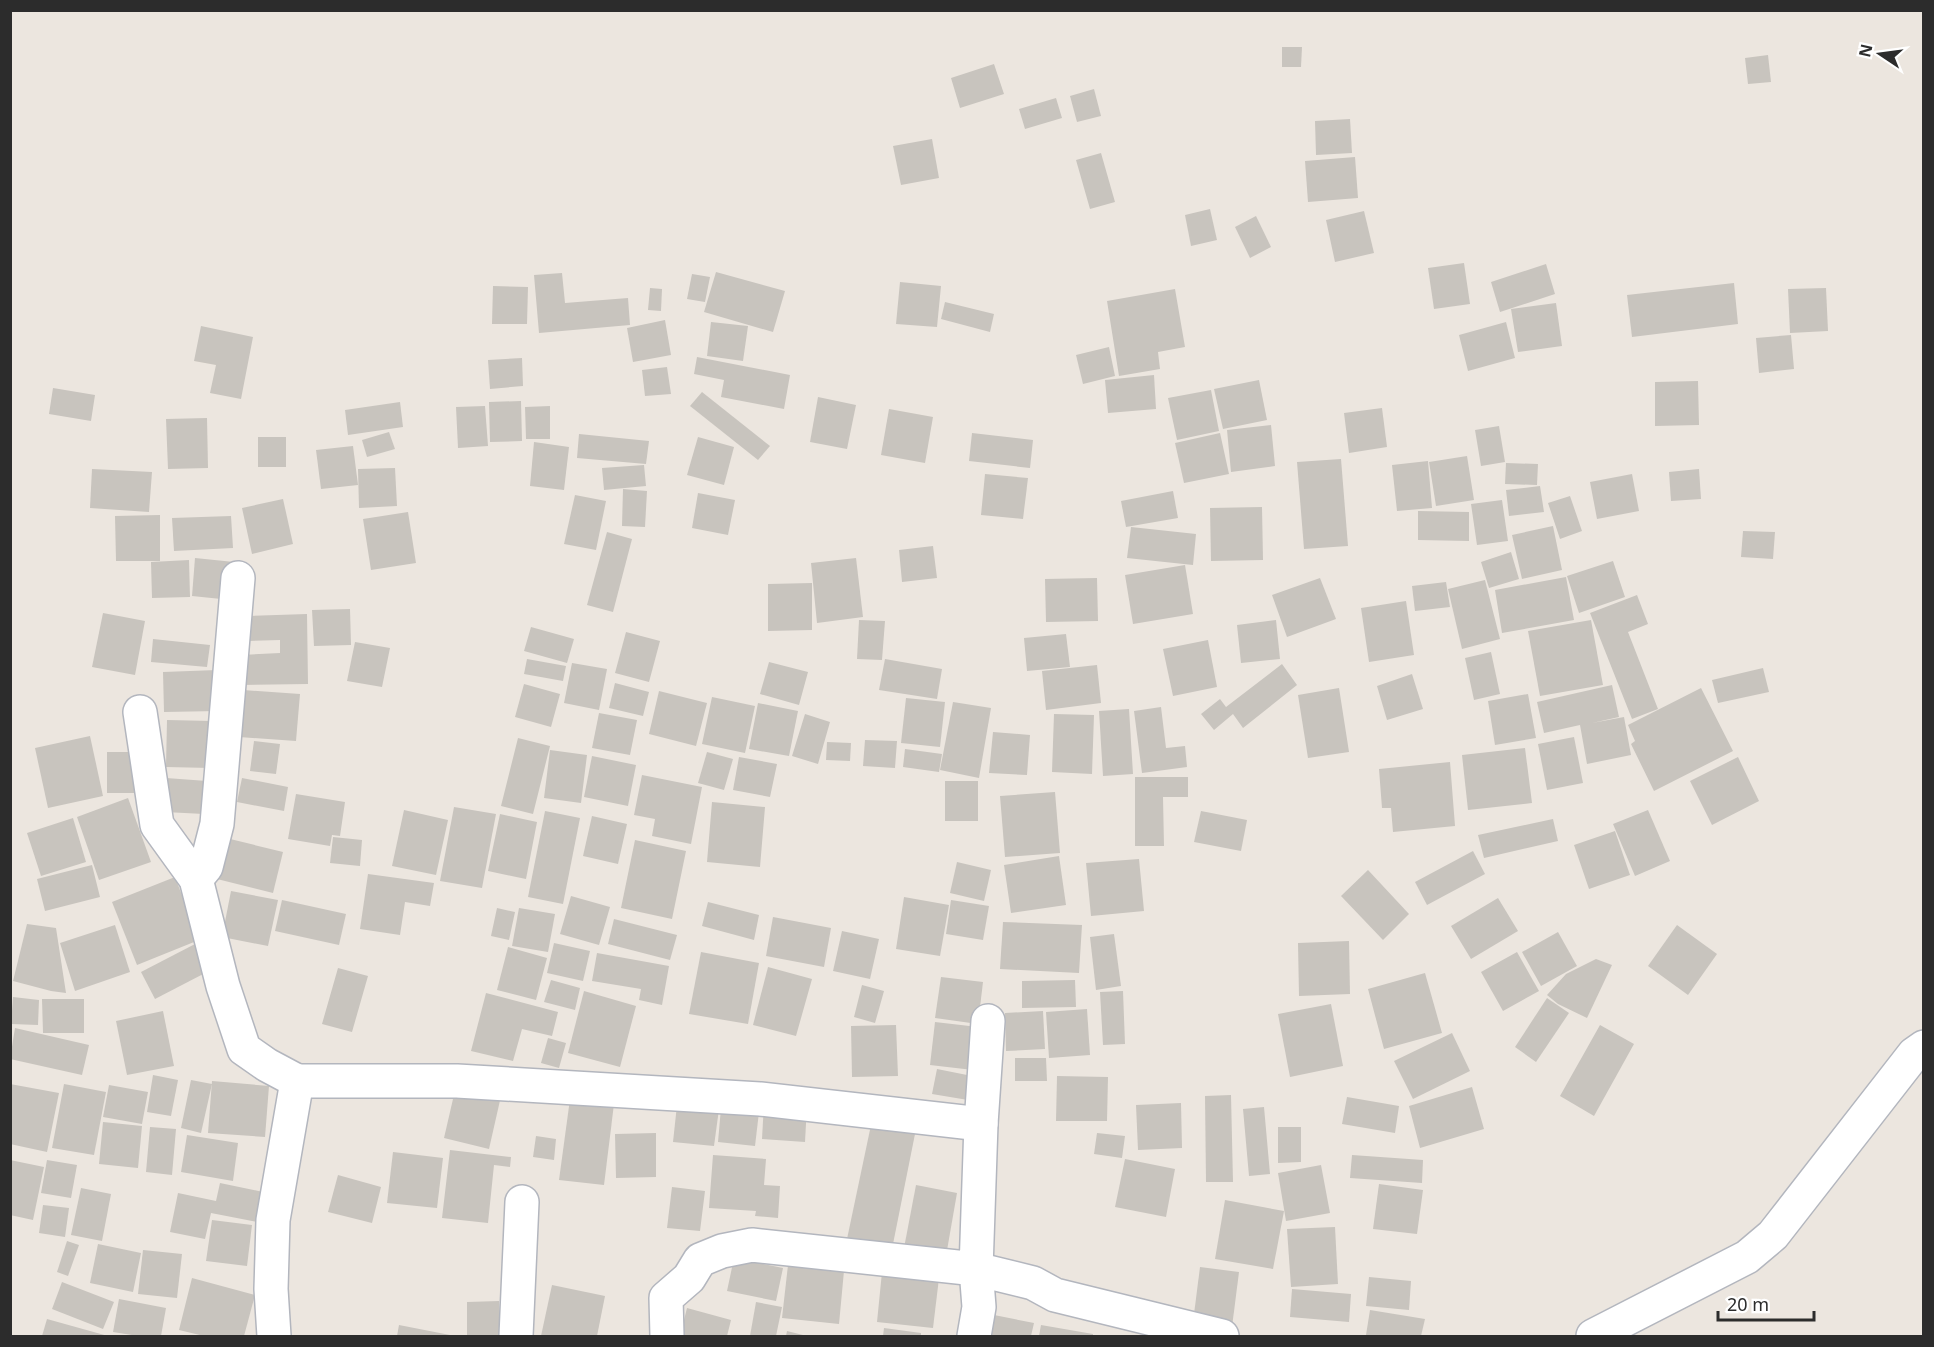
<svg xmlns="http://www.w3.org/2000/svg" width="1934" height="1347" font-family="'Noto Sans',sans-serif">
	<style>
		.building { fill: #c8c4be }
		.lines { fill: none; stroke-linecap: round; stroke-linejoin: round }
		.minor-casing { stroke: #b3b6be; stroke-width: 36 }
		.minor { stroke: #fff; stroke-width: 33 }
	</style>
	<rect width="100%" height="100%" fill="#ece6df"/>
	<g class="building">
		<path d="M 1282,47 L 1302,47 L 1301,67 L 1282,67 Z"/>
		<path d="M 1768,55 L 1771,82 L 1748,84 L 1745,58 Z"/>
		<path d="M 994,64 L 1004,94 L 960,108 L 951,78 Z"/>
		<path d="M 1094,89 L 1101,116 L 1077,122 L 1070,96 Z"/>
		<path d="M 1056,98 L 1062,118 L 1025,129 L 1019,109 Z"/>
		<path d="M 1350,119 L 1352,153 L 1316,155 L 1315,121 Z"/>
		<path d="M 932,139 L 939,178 L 901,185 L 893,146 Z"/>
		<path d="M 1101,153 L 1115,202 L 1090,209 L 1076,160 Z"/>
		<path d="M 1355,157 L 1358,198 L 1308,202 L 1305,161 Z"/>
		<path d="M 1210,209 L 1217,240 L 1191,246 L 1185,215 Z"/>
		<path d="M 1364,211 L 1374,253 L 1335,262 L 1326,220 Z"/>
		<path d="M 1256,216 L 1271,247 L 1250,258 L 1235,227 Z"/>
		<path d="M 1464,263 L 1470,304 L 1434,309 L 1428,268 Z"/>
		<path d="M 1546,264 L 1555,294 L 1500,312 L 1491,282 Z"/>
		<path d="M 716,272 L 785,291 L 773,332 L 704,312 Z"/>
		<path d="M 562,273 L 565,303 L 628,298 L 630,325 L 539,333 L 534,275 Z"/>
		<path d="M 692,274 L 710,277 L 705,302 L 687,299 Z"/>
		<path d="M 900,282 L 941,286 L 937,327 L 896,324 Z"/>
		<path d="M 1734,283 L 1738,324 L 1632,337 L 1627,295 Z"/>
		<path d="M 493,286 L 528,287 L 527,324 L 492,324 Z"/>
		<path d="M 650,288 L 662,289 L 661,311 L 648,310 Z"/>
		<path d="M 1826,288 L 1828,331 L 1790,333 L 1788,289 Z"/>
		<path d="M 1175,289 L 1185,347 L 1158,352 L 1160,369 L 1119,376 L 1107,301 Z"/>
		<path d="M 945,302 L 994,314 L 990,332 L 941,319 Z"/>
		<path d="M 1556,303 L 1562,346 L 1518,352 L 1511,309 Z"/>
		<path d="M 665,320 L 671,355 L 633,362 L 627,328 Z"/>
		<path d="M 711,322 L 748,326 L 743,361 L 707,356 Z"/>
		<path d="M 1506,322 L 1515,358 L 1468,371 L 1459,335 Z"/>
		<path d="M 201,326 L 253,337 L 241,399 L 210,393 L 216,365 L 194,361 Z"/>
		<path d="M 1791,335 L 1794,369 L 1759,373 L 1756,338 Z"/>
		<path d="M 1109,347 L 1115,376 L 1083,384 L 1076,355 Z"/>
		<path d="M 697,357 L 790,375 L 784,409 L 721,397 L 724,380 L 694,374 Z"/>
		<path d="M 522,358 L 523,386 L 490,389 L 488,360 Z"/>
		<path d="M 667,367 L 671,394 L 645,396 L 642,370 Z"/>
		<path d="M 1154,375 L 1156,409 L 1108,413 L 1105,380 Z"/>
		<path d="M 1259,380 L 1267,420 L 1223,429 L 1214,389 Z"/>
		<path d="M 1698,381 L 1699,425 L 1655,426 L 1655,382 Z"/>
		<path d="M 53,388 L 95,395 L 91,421 L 49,414 Z"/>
		<path d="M 1211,390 L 1219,431 L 1177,440 L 1168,398 Z"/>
		<path d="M 702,392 L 770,446 L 758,460 L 690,406 Z"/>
		<path d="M 818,397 L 856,405 L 847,449 L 810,442 Z"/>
		<path d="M 521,401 L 522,441 L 490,442 L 489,402 Z"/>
		<path d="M 400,402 L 403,427 L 348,435 L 345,410 Z"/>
		<path d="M 485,406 L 488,446 L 458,448 L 456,407 Z"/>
		<path d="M 550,406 L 550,439 L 526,439 L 525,407 Z"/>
		<path d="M 1382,408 L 1387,447 L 1349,453 L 1344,413 Z"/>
		<path d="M 889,409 L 933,417 L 925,463 L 881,455 Z"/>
		<path d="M 207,418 L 208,468 L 168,469 L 166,419 Z"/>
		<path d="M 1271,425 L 1275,466 L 1231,472 L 1227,430 Z"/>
		<path d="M 1499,426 L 1505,462 L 1481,466 L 1475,430 Z"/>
		<path d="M 389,432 L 395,449 L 367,457 L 362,440 Z"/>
		<path d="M 972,433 L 1033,440 L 1030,468 L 969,461 Z"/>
		<path d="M 1220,433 L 1229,474 L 1184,483 L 1175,443 Z"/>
		<path d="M 579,434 L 649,441 L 646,464 L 577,458 Z"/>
		<rect x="258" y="437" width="28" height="30"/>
		<path d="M 698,437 L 734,447 L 724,485 L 687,475 Z"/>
		<path d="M 534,442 L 569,447 L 564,490 L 530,486 Z"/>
		<path d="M 353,446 L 358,485 L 321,489 L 316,450 Z"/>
		<path d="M 1467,456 L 1474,500 L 1436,506 L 1429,462 Z"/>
		<path d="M 1341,459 L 1348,546 L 1304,549 L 1297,462 Z"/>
		<path d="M 1428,461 L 1432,508 L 1397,511 L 1392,465 Z"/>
		<path d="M 1506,463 L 1538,464 L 1537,485 L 1505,484 Z"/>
		<path d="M 644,465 L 646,486 L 604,490 L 602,468 Z"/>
		<path d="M 395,468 L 397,506 L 359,508 L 358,469 Z"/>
		<path d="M 92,469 L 152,472 L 149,512 L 90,508 Z"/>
		<path d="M 1699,469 L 1701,499 L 1671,501 L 1669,472 Z"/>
		<path d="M 985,474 L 1028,478 L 1023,519 L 981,515 Z"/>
		<path d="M 1632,474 L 1639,511 L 1597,519 L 1590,482 Z"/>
		<path d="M 1540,486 L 1544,512 L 1509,516 L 1506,490 Z"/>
		<path d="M 623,489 L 647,491 L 645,527 L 622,526 Z"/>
		<path d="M 1173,491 L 1178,518 L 1126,527 L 1121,501 Z"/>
		<path d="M 698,493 L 735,500 L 728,535 L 692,528 Z"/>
		<path d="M 575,495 L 606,501 L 596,550 L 564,544 Z"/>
		<path d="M 1570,496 L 1582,531 L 1560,539 L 1548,503 Z"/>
		<path d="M 283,499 L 293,544 L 252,554 L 242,508 Z"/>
		<path d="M 1502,500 L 1508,541 L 1477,545 L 1471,504 Z"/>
		<path d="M 1262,507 L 1263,560 L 1211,561 L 1210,508 Z"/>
		<path d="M 1418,511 L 1469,512 L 1469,541 L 1418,540 Z"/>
		<path d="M 408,512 L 416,563 L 371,570 L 363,519 Z"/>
		<path d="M 160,515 L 160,561 L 116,561 L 115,516 Z"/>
		<path d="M 231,516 L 233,548 L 174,551 L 172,518 Z"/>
		<path d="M 1553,526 L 1562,570 L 1522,579 L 1512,535 Z"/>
		<path d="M 1131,527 L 1196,534 L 1193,565 L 1127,558 Z"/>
		<path d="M 1743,531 L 1775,532 L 1773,559 L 1741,557 Z"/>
		<path d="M 607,532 L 632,539 L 613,612 L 587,605 Z"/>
		<path d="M 933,546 L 937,578 L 902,582 L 899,550 Z"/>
		<path d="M 1511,552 L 1519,579 L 1489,588 L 1481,562 Z"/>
		<path d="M 195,558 L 234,562 L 231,600 L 192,596 Z"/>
		<path d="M 856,558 L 863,617 L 817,623 L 811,563 Z"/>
		<path d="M 189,560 L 190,597 L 152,598 L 151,562 Z"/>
		<path d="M 1613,561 L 1625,597 L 1579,613 L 1567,576 Z"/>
		<path d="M 1185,565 L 1193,614 L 1133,624 L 1125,575 Z"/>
		<path d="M 1566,577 L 1574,620 L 1502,633 L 1495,590 Z"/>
		<path d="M 1097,578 L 1098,621 L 1046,622 L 1045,579 Z"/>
		<path d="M 1320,578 L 1336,619 L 1287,637 L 1272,595 Z"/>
		<path d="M 1485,580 L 1500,639 L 1462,649 L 1448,589 Z"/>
		<path d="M 1446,582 L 1450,607 L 1415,611 L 1412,586 Z"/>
		<path d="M 812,583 L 812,630 L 768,631 L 768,584 Z"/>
		<path d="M 1637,595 L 1648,624 L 1628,632 L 1658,709 L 1632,719 L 1590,613 Z"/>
		<path d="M 1406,601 L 1414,655 L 1369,662 L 1361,608 Z"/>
		<path d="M 350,609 L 351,645 L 314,646 L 312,610 Z"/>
		<path d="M 103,613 L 145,621 L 135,675 L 92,667 Z"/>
		<path d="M 307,614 L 308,684 L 242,685 L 241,655 L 280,653 L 280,640 L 248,641 L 248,616 Z"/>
		<path d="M 859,620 L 885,621 L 882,660 L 857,659 Z"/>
		<path d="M 1276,620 L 1280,659 L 1241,663 L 1237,625 Z"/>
		<path d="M 1591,620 L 1603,685 L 1540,696 L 1528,631 Z"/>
		<path d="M 531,627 L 574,639 L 567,663 L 524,651 Z"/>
		<path d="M 626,632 L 660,641 L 649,682 L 615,673 Z"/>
		<path d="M 1066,634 L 1070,667 L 1027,671 L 1024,638 Z"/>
		<path d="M 153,639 L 210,645 L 207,667 L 151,662 Z"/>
		<path d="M 1208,640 L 1217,687 L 1173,696 L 1163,649 Z"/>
		<path d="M 355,642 L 390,648 L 382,687 L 347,681 Z"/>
		<path d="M 1491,652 L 1500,694 L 1474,700 L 1465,658 Z"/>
		<path d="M 527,659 L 566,666 L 563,681 L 524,674 Z"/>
		<path d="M 885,659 L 942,669 L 937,699 L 879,690 Z"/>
		<path d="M 769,662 L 808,672 L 799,705 L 760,694 Z"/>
		<path d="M 572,663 L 607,669 L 599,710 L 564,703 Z"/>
		<path d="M 1282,664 L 1297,685 L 1243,728 L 1233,714 L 1214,730 L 1201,714 L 1220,699 L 1226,707 Z"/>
		<path d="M 1097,665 L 1101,703 L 1046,710 L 1042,671 Z"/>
		<path d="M 1763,668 L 1769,692 L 1718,703 L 1712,680 Z"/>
		<path d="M 217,670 L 218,711 L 164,712 L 163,672 Z"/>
		<path d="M 1412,674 L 1423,709 L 1387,720 L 1377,686 Z"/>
		<path d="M 615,683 L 649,692 L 643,716 L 609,708 Z"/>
		<path d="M 524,684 L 560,694 L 551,727 L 515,717 Z"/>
		<path d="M 1612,685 L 1619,717 L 1592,723 L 1624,717 L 1631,755 L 1587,764 L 1580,725 L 1544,733 L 1537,702 Z"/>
		<path d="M 1339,688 L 1349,752 L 1308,758 L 1298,695 Z"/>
		<path d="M 1701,688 L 1733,751 L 1654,791 L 1631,744 L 1635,741 L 1628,725 Z"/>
		<path d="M 243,690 L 300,694 L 296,741 L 239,737 Z"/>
		<path d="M 659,691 L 707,703 L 696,746 L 649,734 Z"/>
		<path d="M 1528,694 L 1536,738 L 1495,745 L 1488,701 Z"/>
		<path d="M 712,697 L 755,706 L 745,753 L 702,744 Z"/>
		<path d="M 906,698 L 945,702 L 940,747 L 901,743 Z"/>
		<path d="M 953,702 L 991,708 L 979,778 L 940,770 Z"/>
		<path d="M 758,703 L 798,711 L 789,756 L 749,749 Z"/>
		<path d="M 1161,707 L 1166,748 L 1185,746 L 1187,767 L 1142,773 L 1134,711 Z"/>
		<path d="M 1129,709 L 1133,774 L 1103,776 L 1099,711 Z"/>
		<path d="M 599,713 L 637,720 L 630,755 L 592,748 Z"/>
		<path d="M 805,714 L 830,722 L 818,764 L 792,756 Z"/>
		<path d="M 1054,714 L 1094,715 L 1092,774 L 1052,772 Z"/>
		<path d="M 167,720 L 212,721 L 211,768 L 166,767 Z"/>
		<path d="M 993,732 L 1030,735 L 1027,775 L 989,773 Z"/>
		<path d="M 90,736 L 103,796 L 48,808 L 35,748 Z"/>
		<path d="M 1574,737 L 1583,783 L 1547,790 L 1538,744 Z"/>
		<path d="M 518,738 L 550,746 L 533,814 L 501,806 Z"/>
		<path d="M 865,740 L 897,741 L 895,768 L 863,766 Z"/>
		<path d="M 254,741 L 280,744 L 276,774 L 250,771 Z"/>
		<path d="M 827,742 L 851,743 L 850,761 L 826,760 Z"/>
		<path d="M 1525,748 L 1532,803 L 1468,810 L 1462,755 Z"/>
		<path d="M 905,749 L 942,754 L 939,772 L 903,767 Z"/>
		<path d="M 550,750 L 587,755 L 581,803 L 544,798 Z"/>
		<path d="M 107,752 L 145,752 L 144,793 L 107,793 Z"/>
		<path d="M 707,752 L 733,759 L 724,790 L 698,783 Z"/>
		<path d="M 592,756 L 636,765 L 628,806 L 584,797 Z"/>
		<path d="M 739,757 L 777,764 L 770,797 L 733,790 Z"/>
		<path d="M 1738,757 L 1759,801 L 1712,825 L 1690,781 Z"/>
		<path d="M 1450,762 L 1455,826 L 1393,832 L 1391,808 L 1382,808 L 1379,769 Z"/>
		<path d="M 642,775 L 702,787 L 691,844 L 652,836 L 655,819 L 634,815 Z"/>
		<path d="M 1135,777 L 1188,777 L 1188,797 L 1163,797 L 1164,846 L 1135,846 Z"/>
		<path d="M 166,778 L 207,781 L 204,814 L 165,812 Z"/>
		<path d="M 242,778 L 288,787 L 284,811 L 237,802 Z"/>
		<rect x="945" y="781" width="33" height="40"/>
		<path d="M 1055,792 L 1060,853 L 1005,857 L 1000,796 Z"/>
		<path d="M 296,794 L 345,802 L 340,836 L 332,835 L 330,846 L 288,839 Z"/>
		<path d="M 128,798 L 151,862 L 99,880 L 77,817 Z"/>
		<path d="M 712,802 L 765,807 L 760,867 L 707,862 Z"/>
		<path d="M 454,807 L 496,814 L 482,888 L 440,881 Z"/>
		<path d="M 404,810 L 448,820 L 436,875 L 392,866 Z"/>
		<path d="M 1648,810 L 1670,861 L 1635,876 L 1613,824 Z"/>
		<path d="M 545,811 L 580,818 L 563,904 L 528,897 Z"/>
		<path d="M 1201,811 L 1247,820 L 1241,851 L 1194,842 Z"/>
		<path d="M 500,814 L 537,822 L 526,879 L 488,871 Z"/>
		<path d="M 592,816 L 627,824 L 618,864 L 583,856 Z"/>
		<path d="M 73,818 L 86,862 L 41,876 L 27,833 Z"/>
		<path d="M 1553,819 L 1558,841 L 1484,858 L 1478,835 Z"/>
		<path d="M 1615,831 L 1630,875 L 1589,889 L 1574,845 Z"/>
		<path d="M 333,837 L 362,840 L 360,866 L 330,863 Z"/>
		<path d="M 226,838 L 283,852 L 273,893 L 217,879 Z"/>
		<path d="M 635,840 L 686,851 L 672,919 L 621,908 Z"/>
		<path d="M 1473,851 L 1485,874 L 1427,905 L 1415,882 Z"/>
		<path d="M 1059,856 L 1066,905 L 1011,913 L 1004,865 Z"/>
		<path d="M 1139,859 L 1144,911 L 1091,916 L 1086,863 Z"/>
		<path d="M 957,862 L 991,870 L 984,901 L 950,893 Z"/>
		<path d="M 92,865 L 100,897 L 45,911 L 37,879 Z"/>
		<path d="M 1368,870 L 1409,914 L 1383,940 L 1341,896 Z"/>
		<path d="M 368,874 L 434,883 L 430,906 L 405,902 L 400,935 L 360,929 Z"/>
		<path d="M 175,877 L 199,940 L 137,965 L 112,902 Z"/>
		<path d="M 231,891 L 278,900 L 268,946 L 222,937 Z"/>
		<path d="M 571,896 L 610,907 L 599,945 L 560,934 Z"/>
		<path d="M 904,897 L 949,905 L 940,956 L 896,949 Z"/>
		<path d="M 1498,898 L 1518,931 L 1471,959 L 1451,926 Z"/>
		<path d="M 282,900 L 346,914 L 339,945 L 275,931 Z"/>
		<path d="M 951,900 L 989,906 L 983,940 L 946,934 Z"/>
		<path d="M 708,902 L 759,915 L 754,940 L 702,926 Z"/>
		<path d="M 497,908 L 515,912 L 509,940 L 491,936 Z"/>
		<path d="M 519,908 L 555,914 L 548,952 L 512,946 Z"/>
		<path d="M 773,917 L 831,928 L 824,967 L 766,956 Z"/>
		<path d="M 614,919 L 677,935 L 670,960 L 608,944 Z"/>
		<path d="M 1003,922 L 1082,925 L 1079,973 L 1000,969 Z"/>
		<path d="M 27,924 L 56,928 L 66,993 L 51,991 L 13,981 Z"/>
		<path d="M 115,925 L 130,972 L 75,991 L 60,943 Z"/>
		<path d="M 1677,925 L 1717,954 L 1688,995 L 1648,966 Z"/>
		<path d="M 842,931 L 879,939 L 870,979 L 833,971 Z"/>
		<path d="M 1558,932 L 1577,966 L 1541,986 L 1522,952 Z"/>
		<path d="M 1114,934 L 1121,986 L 1096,990 L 1090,937 Z"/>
		<path d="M 1349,941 L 1350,994 L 1299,996 L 1298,943 Z"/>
		<path d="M 554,943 L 590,951 L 583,981 L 547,973 Z"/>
		<path d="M 195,944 L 209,971 L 155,999 L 141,972 Z"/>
		<path d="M 508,947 L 547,958 L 536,1000 L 497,990 Z"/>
		<path d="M 701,952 L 759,963 L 748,1024 L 689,1014 Z"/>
		<path d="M 1517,952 L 1539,991 L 1503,1011 L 1481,972 Z"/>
		<path d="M 597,953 L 669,966 L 662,1005 L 639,1000 L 641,989 L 592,981 Z"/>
		<path d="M 1596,959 L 1612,965 L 1587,1018 L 1558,1004 L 1547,995 L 1566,974 Z"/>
		<path d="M 768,967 L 812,979 L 796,1036 L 753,1025 Z"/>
		<path d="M 338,968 L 368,976 L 352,1032 L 322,1024 Z"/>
		<path d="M 1425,973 L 1442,1033 L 1384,1049 L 1368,989 Z"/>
		<path d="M 941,977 L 983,982 L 978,1024 L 935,1018 Z"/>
		<path d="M 551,980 L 580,988 L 575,1010 L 544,1002 Z"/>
		<path d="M 1075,980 L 1076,1007 L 1022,1008 L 1022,981 Z"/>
		<path d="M 862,985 L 884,991 L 875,1023 L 854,1017 Z"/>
		<path d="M 584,991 L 636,1006 L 620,1067 L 568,1053 Z"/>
		<path d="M 1123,991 L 1125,1044 L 1103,1045 L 1100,992 Z"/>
		<path d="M 486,993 L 558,1012 L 552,1036 L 522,1029 L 513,1061 L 471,1051 Z"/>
		<path d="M 13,997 L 39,1000 L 38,1025 L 11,1024 Z"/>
		<path d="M 1547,998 L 1569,1013 L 1536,1062 L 1515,1047 Z"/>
		<path d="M 42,999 L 84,999 L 84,1033 L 43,1033 Z"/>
		<path d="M 1331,1004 L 1343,1066 L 1290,1077 L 1278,1014 Z"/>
		<path d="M 1087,1009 L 1090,1055 L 1049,1058 L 1046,1012 Z"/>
		<path d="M 163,1011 L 174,1066 L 127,1075 L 116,1021 Z"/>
		<path d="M 1043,1011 L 1045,1049 L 1006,1051 L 1005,1013 Z"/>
		<path d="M 935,1022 L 978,1027 L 973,1070 L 930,1065 Z"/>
		<path d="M 896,1025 L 898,1076 L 852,1077 L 851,1026 Z"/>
		<path d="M 1600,1025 L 1634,1044 L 1594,1116 L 1560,1096 Z"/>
		<path d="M 15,1028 L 89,1045 L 82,1075 L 10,1059 Z"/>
		<path d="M 1452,1033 L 1470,1071 L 1413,1099 L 1394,1061 Z"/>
		<path d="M 548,1038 L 566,1043 L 559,1068 L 541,1063 Z"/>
		<path d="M 1015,1058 L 1046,1058 L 1047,1081 L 1015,1081 Z"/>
		<path d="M 937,1069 L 972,1076 L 968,1100 L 932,1094 Z"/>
		<path d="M 153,1075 L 178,1080 L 171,1116 L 147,1112 Z"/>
		<path d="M 1057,1076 L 1108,1077 L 1107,1121 L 1056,1121 Z"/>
		<path d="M 191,1080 L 212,1084 L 201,1133 L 181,1128 Z"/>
		<path d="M 212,1081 L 269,1086 L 265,1137 L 208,1133 Z"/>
		<path d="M 10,1084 L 59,1093 L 47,1152 L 10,1144 Z"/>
		<path d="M 64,1084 L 106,1092 L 94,1155 L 52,1148 Z"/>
		<path d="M 109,1085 L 148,1092 L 142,1124 L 103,1117 Z"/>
		<path d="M 456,1086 L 501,1096 L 489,1149 L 444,1138 Z"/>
		<path d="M 1472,1087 L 1484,1129 L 1420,1148 L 1409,1106 Z"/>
		<path d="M 1231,1095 L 1233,1182 L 1206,1182 L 1205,1096 Z"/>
		<path d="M 1347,1097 L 1399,1106 L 1395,1133 L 1342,1124 Z"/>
		<path d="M 570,1099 L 614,1104 L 604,1185 L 559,1180 Z"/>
		<path d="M 764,1103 L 807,1105 L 805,1142 L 762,1139 Z"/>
		<path d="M 1181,1103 L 1182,1148 L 1138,1150 L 1136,1105 Z"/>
		<path d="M 677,1105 L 719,1109 L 714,1146 L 673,1142 Z"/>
		<path d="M 1264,1107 L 1270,1174 L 1249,1176 L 1243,1109 Z"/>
		<path d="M 721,1108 L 759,1112 L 755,1146 L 718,1142 Z"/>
		<path d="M 103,1122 L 142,1126 L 138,1168 L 99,1164 Z"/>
		<path d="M 871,1125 L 915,1134 L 892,1249 L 847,1239 Z"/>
		<path d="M 150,1127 L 176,1129 L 172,1175 L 146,1172 Z"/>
		<path d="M 1278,1127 L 1301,1127 L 1301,1162 L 1278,1163 Z"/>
		<path d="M 656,1133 L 656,1177 L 616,1178 L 615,1134 Z"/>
		<path d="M 1097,1133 L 1125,1136 L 1122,1158 L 1094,1154 Z"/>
		<path d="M 187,1135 L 238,1143 L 233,1181 L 181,1172 Z"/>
		<path d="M 536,1136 L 556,1139 L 554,1160 L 533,1157 Z"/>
		<path d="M 450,1150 L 511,1157 L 510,1167 L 494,1165 L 488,1223 L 442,1218 Z"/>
		<path d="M 393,1152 L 443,1158 L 437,1208 L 387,1203 Z"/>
		<path d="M 713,1155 L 766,1159 L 764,1185 L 780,1186 L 778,1218 L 755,1216 L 756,1211 L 709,1208 Z"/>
		<path d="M 1352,1155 L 1423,1160 L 1422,1183 L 1350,1178 Z"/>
		<path d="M 1125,1159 L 1175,1169 L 1166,1217 L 1115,1207 Z"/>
		<path d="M 10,1160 L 44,1167 L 33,1220 L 10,1215 Z"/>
		<path d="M 47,1160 L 77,1165 L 71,1198 L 41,1193 Z"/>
		<path d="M 1321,1165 L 1330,1213 L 1286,1221 L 1278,1173 Z"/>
		<path d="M 338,1175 L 381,1187 L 372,1223 L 328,1212 Z"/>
		<path d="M 220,1183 L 263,1192 L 257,1222 L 211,1213 L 205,1239 L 170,1232 L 178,1193 L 216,1201 Z"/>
		<path d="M 1379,1184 L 1423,1190 L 1417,1234 L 1373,1229 Z"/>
		<path d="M 916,1185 L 957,1193 L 946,1256 L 904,1248 Z"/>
		<path d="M 672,1187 L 705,1191 L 700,1231 L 667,1228 Z"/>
		<path d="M 81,1188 L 111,1194 L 102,1241 L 71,1235 Z"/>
		<path d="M 1225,1200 L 1284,1211 L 1273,1269 L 1215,1259 Z"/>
		<path d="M 43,1205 L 69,1208 L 65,1237 L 39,1233 Z"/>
		<path d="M 212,1220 L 252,1225 L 247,1266 L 206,1261 Z"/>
		<path d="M 1335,1227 L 1338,1284 L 1291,1287 L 1287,1229 Z"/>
		<path d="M 67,1241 L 79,1245 L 68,1276 L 57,1272 Z"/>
		<path d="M 98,1244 L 141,1253 L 133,1292 L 90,1283 Z"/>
		<path d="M 143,1250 L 182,1254 L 177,1298 L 138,1294 Z"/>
		<path d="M 734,1258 L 783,1268 L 776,1301 L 727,1291 Z"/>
		<path d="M 788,1265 L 844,1271 L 839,1324 L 782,1318 Z"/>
		<path d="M 1200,1267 L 1239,1272 L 1232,1327 L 1193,1322 Z"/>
		<path d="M 882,1272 L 939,1278 L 933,1328 L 877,1322 Z"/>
		<path d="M 1369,1277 L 1411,1281 L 1409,1310 L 1366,1306 Z"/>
		<path d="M 192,1278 L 255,1295 L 244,1336 L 204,1336 L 179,1330 Z"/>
		<path d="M 62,1282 L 114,1302 L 103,1329 L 52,1309 Z"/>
		<path d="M 552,1285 L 605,1296 L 597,1336 L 541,1336 Z"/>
		<path d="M 1292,1289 L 1351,1294 L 1349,1322 L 1290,1317 Z"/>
		<path d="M 119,1299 L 166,1308 L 161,1336 L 138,1336 L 113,1332 Z"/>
		<path d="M 499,1301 L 500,1336 L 467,1336 L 467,1302 Z"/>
		<path d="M 756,1302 L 782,1307 L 776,1336 L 750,1336 Z"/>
		<path d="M 687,1308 L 731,1320 L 727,1336 L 680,1336 Z"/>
		<path d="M 1370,1310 L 1425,1319 L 1421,1336 L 1376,1336 L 1366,1335 Z"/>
		<path d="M 989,1314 L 1034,1323 L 1031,1336 L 984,1336 Z"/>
		<path d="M 47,1319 L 108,1336 L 42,1336 Z"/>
		<path d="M 399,1325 L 450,1335 L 450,1336 L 397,1336 Z"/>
		<path d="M 1041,1325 L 1093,1334 L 1093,1336 L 1039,1336 Z"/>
		<path d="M 884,1328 L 921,1333 L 921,1336 L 883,1336 Z"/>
		<path d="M 787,1331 L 807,1336 L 786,1336 Z"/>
	</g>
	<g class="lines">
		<defs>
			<g id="minor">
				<path d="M 140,712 L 157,825 L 196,879 L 223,986 L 244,1049 L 267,1065 L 297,1081 L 273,1220 L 271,1289 L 274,1336"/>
				<path d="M 196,879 L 206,867 L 217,824 L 238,578"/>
				<path d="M 297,1081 L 457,1081 L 760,1099 L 981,1124"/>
				<path d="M 516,1336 L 522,1202"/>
				<path d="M 667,1336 L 666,1298 L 689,1278 L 700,1260 L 722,1251 L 752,1245 L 976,1269 L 981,1124 L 988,1021"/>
				<path d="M 974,1336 L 979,1307 L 976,1269 L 1033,1283 L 1055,1295 L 1222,1336"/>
				<path d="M 1593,1336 L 1747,1257 L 1773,1235 L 1914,1054 L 1924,1047"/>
			</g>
		</defs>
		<use href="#minor" class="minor-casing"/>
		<use href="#minor" class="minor"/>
	</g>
	<rect width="1934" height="1347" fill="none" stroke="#2c2c2c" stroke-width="24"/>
	<g transform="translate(1880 54) rotate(283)" stroke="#ffffff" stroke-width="4.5" paint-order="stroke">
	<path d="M0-4.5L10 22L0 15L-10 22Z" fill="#2c2c2c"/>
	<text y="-9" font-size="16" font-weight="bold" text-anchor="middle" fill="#2c2c2c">N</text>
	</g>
	<path d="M1718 1311v9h96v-9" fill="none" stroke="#2c2c2c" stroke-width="3"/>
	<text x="1727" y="1311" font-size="18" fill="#2c2c2c" stroke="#ffffff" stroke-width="4.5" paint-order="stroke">20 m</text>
</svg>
